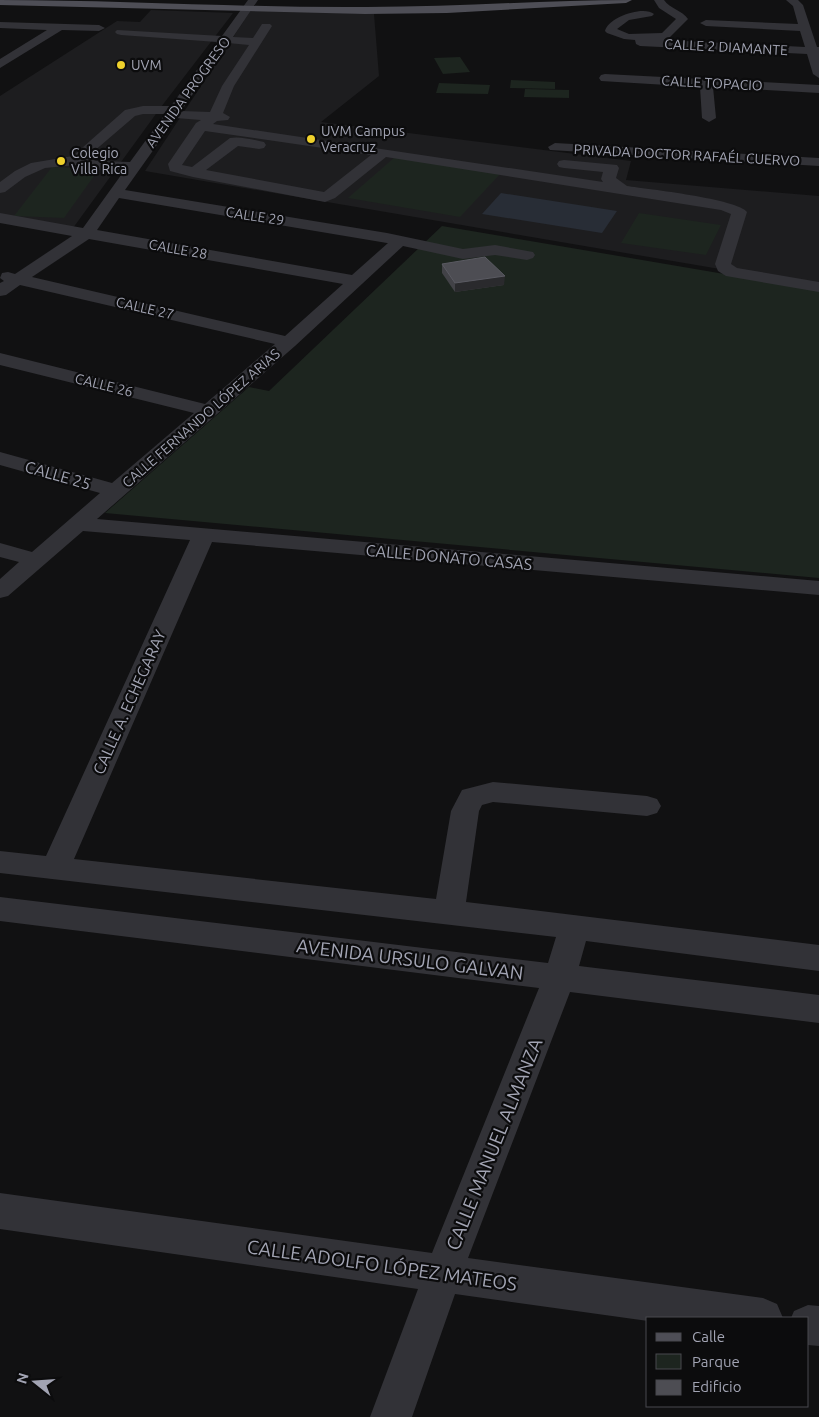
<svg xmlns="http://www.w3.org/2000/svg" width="819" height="1417" font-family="Ubuntu,sans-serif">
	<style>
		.built { fill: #1d1d1f }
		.green { fill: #1d251f }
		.water { fill: #282d36 }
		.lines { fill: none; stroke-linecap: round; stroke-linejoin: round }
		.minor { fill: #323237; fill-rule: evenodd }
		.major { fill: #4e4e56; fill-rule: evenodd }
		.wall { fill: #424247 }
		.shaded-wall { fill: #2a2a2d }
		.building { fill: #4d4d53; stroke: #5a5a62 }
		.poi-dot { fill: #efd12c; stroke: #0c0c0d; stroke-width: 2 }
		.labels { text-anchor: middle; stroke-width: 4.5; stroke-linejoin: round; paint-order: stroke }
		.far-street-label { font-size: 14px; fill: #a2a4b3; stroke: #0c0c0d }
		.far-poi-label { font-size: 14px; fill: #a2a4b3; stroke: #0c0c0d; text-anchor: start }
		.street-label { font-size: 16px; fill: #a2a4b3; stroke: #0c0c0d }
		.near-street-label { font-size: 19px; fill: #a2a4b3; stroke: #0c0c0d }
	</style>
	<rect width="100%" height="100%" fill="#111112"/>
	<g class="built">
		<path d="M 151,10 L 233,13 L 161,107 L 73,228 L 0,216 L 0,96 L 117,21 L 140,22 Z"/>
		<path d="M 251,10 L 374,14 L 379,76 L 321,122 L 631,161 L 626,180 L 819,196 L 819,286 L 145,171 Z"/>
	</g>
	<g class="green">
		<path d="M 460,57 L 470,72 L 443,74 L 434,58 Z"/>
		<path d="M 511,80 L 555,82 L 555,89 L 510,88 Z"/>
		<path d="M 439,83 L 490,85 L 488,94 L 436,93 Z"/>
		<path d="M 525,89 L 569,90 L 569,98 L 524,97 Z"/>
		<path d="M 395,157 L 501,173 L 460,217 L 348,198 Z"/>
		<path d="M 52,167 L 99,169 L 64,218 L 14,216 Z"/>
		<path d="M 639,213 L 721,225 L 706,255 L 621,243 Z"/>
		<path d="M 442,226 L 819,290 L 819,578 L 105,513 L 249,387 L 269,391 Z"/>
	</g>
	<path class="water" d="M 501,193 L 617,211 L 602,233 L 482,214 Z"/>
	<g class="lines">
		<g class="minor">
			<path d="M 248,0 L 258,0 L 233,37 L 253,38 L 262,24 L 270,24 L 272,26 L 234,86 L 223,113 L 230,117 L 228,120 L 217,121 L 213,124 L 603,182 L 601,179 L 603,172 L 564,168 L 559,167 L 557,164 L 559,161 L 564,160 L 617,165 L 619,168 L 616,178 L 627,186 C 647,189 738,199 747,212 L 731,264 L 737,268 L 819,282 L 819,292 L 726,276 L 718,271 L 715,264 L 731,214 L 721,210 L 386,157 L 335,198 L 325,202 L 193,177 L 170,171 L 168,164 L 196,123 L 201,120 L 176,118 L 125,190 L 387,233 L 463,249 L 495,245 L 533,252 L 535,255 L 533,258 L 527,260 L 495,255 L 463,259 L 403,246 L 295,346 L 97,519 L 819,581 L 819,595 L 212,542 L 74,859 L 436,899 L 451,811 L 462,790 L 493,782 L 647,796 L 657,799 L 661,806 L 657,813 L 647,816 L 493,802 L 482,805 L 479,811 L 466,902 L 819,945 L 819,971 L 586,941 L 579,966 L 819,995 L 819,1023 L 570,992 L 468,1258 L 763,1298 L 777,1304 L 783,1318 L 648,1318 L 648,1321 L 455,1294 L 412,1417 L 370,1417 L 418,1289 L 0,1229 L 0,1193 L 432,1253 L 539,988 L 0,921 L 0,897 L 548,963 L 556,937 L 0,873 L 0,851 L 46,856 L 190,540 L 83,531 L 8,596 L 0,598 L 0,579 L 19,562 L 0,557 L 0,543 L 32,552 L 100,493 L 0,465 L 0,452 L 112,483 L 194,413 L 0,365 L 0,353 L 205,404 L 275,344 L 20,285 L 6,295 L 0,296 L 0,283 L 4,281 L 0,278 L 2,273 L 8,272 L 15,274 L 72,236 L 0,223 L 0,213 L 83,228 L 124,171 L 97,170 L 76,165 L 45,168 L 25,177 L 5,192 L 0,193 L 0,182 L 15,171 L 31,163 L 73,156 L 125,110 L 143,106 L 171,106 L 217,42 L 121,35 L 117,34 L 115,32 L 117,30 L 222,36 ZM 228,43 L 249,45 L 222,86 L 210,112 L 181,111 ZM 143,114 L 165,114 L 130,162 L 97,161 L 86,158 L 135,116 ZM 205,131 L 371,155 L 324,192 L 206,170 L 238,146 L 259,149 L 264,148 L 266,145 L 264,142 C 254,140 240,136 230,138 L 192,167 L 182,165 ZM 119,198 L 387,243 L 388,243 L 352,275 L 97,230 ZM 89,239 L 343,284 L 285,336 L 32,277 Z"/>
			<path d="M 654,0 L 664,0 C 670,9 682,10 688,19 L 670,37 L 664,40 L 805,47 L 800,31 L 706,26 L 700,23 L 706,20 L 798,24 L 793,6 L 786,0 L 798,0 L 803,5 L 817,47 L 819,47 L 819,78 L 813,74 L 807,54 L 640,46 L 636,44 L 635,40 L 624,39 L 607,33 L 605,31 C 608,17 644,5 654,14 L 652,16 L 629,20 L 617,29 L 629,34 L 662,33 L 676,19 L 659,8 Z"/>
			<path d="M 0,22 L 99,25 L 105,28 L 99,31 L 62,30 L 0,68 L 0,59 L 47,30 L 0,28 Z"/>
			<path d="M 605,74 L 819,85 L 819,93 L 713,87 L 716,118 L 709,122 L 702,118 L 700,87 L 601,81 L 599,78 L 601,75 Z"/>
			<path d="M 555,143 L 819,158 L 819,166 L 550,150 L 548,147 Z"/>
			<path d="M 808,1305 L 819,1306 L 819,1346 L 808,1345 L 808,1318 L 791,1318 L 794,1311 Z"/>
		</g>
		<path class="major" d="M 0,0 C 122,0 245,8 367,7 C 455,7 543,0 632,0 L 626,3 L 447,13 L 365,14 L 0,5 Z"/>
	</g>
	<path class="wall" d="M 442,264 L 504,285 L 455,292 L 442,273 Z"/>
	<path class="shaded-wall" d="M 505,276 L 504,285 L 455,292 L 455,283 Z"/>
	<path class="building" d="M 485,257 L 505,276 L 455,283 L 442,264 Z"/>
	<g class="poi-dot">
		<circle cx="121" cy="65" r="5"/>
		<circle cx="311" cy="139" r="5"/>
		<circle cx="61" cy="161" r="5"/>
	</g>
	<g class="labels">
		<g class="far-street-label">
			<text transform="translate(726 47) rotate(3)" y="5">CALLE 2 DIAMANTE</text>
			<text transform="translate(712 83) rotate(3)" y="5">CALLE TOPACIO</text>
			<text transform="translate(188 92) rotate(-54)" y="5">AVENIDA PROGRESO</text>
			<text transform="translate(687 155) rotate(3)" y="5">PRIVADA DOCTOR RAFAÉL CUERVO</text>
			<text transform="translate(255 216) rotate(9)" y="5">CALLE 29</text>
			<text transform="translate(178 249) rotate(10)" y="5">CALLE 28</text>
			<text transform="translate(145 308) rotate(13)" y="5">CALLE 27</text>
			<text transform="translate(104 385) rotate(14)" y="5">CALLE 26</text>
			<text transform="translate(201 418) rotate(-41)" y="5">CALLE FERNANDO LÓPEZ ARIAS</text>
		</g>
		<g class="far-poi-label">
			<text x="131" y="70">UVM</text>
			<text x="321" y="136">UVM Campus<tspan x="321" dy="16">Veracruz</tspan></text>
			<text x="71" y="158">Colegio<tspan x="71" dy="16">Villa Rica</tspan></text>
		</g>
		<g class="street-label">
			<text transform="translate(58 475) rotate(16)" y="6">CALLE 25</text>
			<text transform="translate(449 557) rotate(5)" y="6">CALLE DONATO CASAS</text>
			<text transform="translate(129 702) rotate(-66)" y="6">CALLE A. ECHEGARAY</text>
		</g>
		<g class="near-street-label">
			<text transform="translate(410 959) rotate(7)" y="7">AVENIDA URSULO GALVAN</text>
			<text transform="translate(494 1144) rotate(-68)" y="7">CALLE MANUEL ALMANZA</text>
			<text transform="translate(382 1265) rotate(8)" y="7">CALLE ADOLFO LÓPEZ MATEOS</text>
		</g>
	</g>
	<rect x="646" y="1317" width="162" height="90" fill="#0c0c0d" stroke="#48494f"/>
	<rect x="656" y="1333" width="25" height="8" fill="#4e4e56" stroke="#48494f"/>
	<text x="692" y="1342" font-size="15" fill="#a2a4b3">Calle</text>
	<rect x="656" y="1354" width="25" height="15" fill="#1d251f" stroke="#48494f"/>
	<text x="692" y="1367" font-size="15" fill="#a2a4b3">Parque</text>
	<rect x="656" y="1380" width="25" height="15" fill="#4d4d53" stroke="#48494f"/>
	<text x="692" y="1392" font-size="15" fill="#a2a4b3">Edificio</text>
	<g transform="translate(35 1382) rotate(287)" stroke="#0c0c0d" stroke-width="4" paint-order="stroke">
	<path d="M0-4L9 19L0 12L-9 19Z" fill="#a2a4b3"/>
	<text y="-8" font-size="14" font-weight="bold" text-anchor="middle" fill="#a2a4b3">N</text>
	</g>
</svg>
